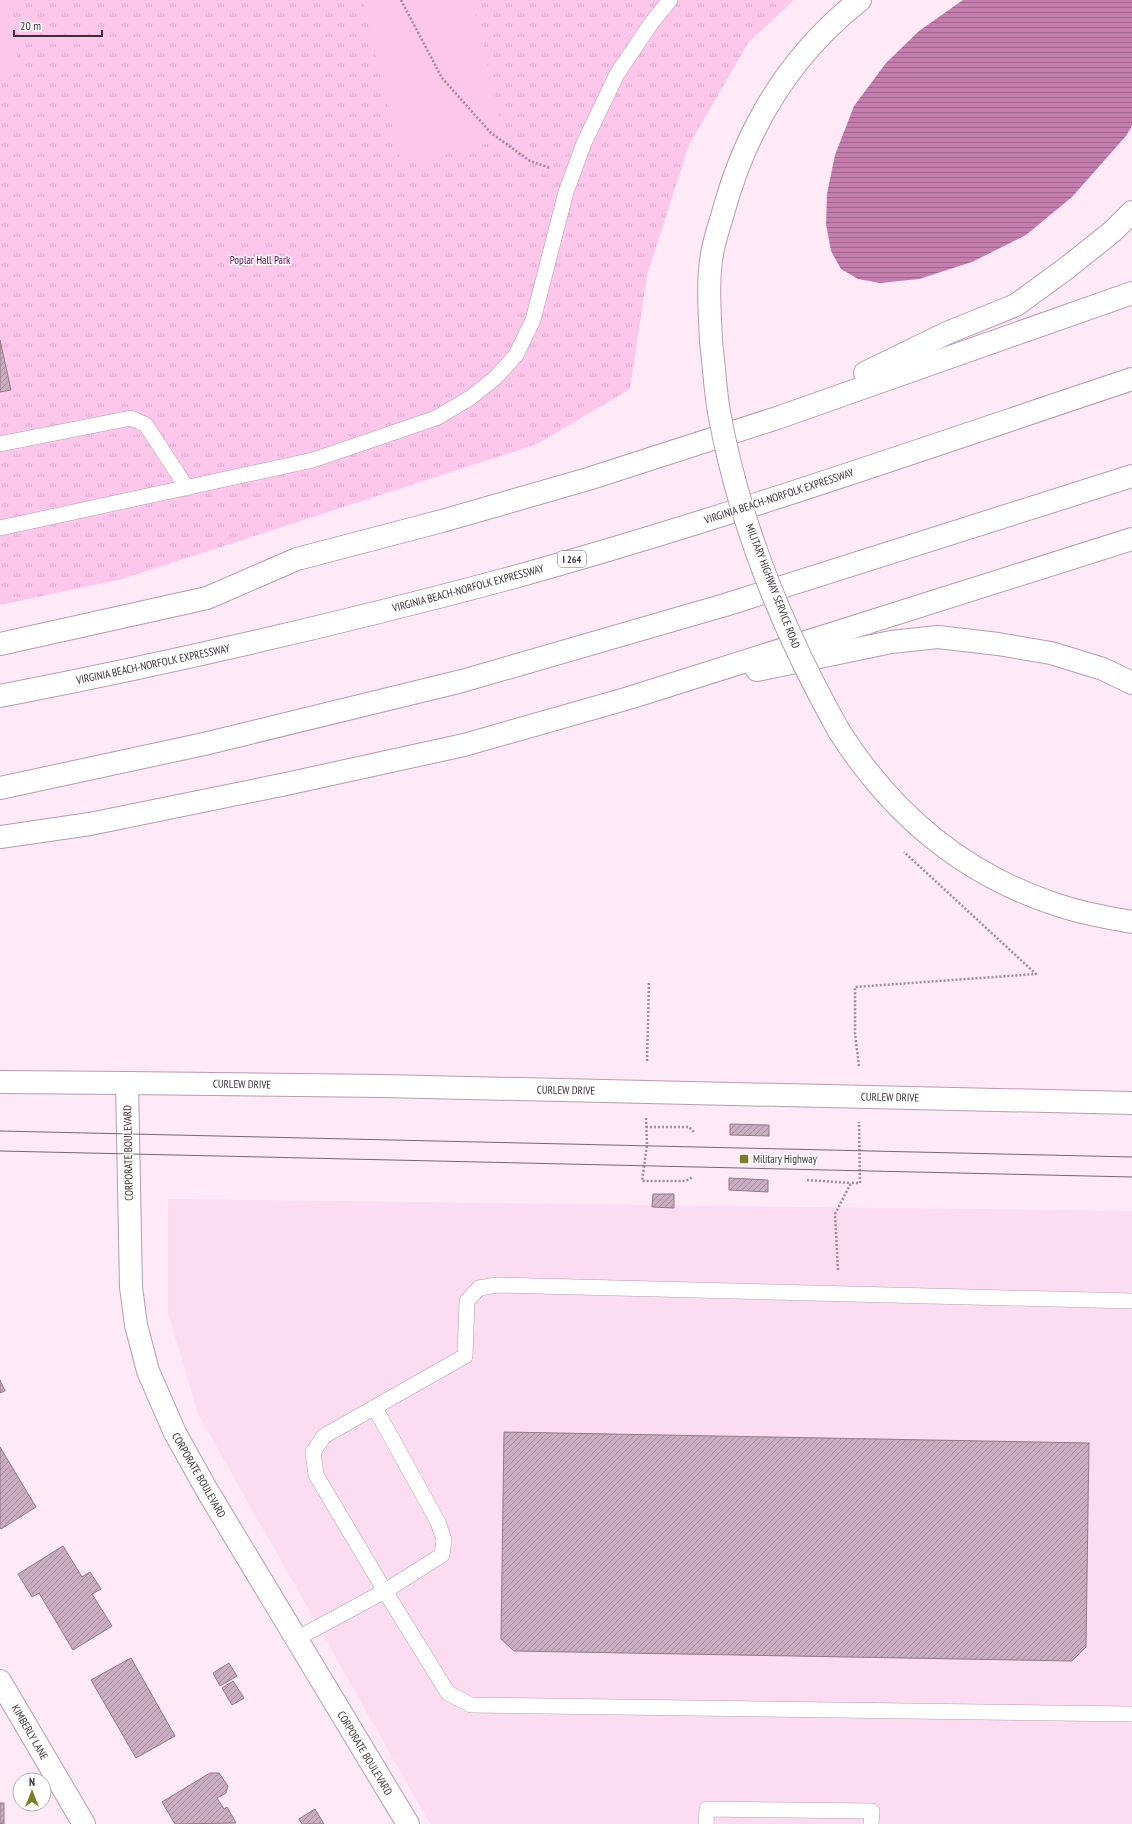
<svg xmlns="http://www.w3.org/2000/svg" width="1132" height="1824" font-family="'PT Sans Narrow',sans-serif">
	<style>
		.built { fill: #fbdcf0 }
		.park { fill: url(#park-tufts) }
		.pitch { fill: #fdc6eb }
		.water { fill: url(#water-rules) }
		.building { fill: url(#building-hatch); stroke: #94788a }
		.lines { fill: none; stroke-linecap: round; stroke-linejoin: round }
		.service-casing { stroke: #b89bae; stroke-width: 16 }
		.minor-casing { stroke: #b89bae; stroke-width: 24 }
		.tertiary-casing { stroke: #b89bae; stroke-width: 24 }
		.motorway-casing { stroke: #b89bae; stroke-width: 24 }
		.path { stroke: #9c8d97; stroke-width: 2.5; stroke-dasharray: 2 2; stroke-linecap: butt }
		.service { stroke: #fff; stroke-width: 15 }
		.minor { stroke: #fff; stroke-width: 22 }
		.tertiary { stroke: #fff; stroke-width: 22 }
		.motorway { stroke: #fff; stroke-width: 22 }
		.tram { stroke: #74666f; stroke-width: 1 }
		.tertiary-bridge-casing { stroke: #b89bae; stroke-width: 24; stroke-linecap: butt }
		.tertiary-bridge { stroke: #fff; stroke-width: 22 }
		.poi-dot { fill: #7c7e27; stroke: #fff; stroke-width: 1.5 }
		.labels { text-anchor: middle; stroke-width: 3; stroke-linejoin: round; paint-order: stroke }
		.shield { fill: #fff; stroke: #766d73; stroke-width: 1 }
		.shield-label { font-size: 10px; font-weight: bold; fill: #3b2f37 }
		.park-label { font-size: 11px; fill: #590148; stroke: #fff }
		.street-label { font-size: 11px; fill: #3b2f37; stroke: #fff }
		.poi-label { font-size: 11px; fill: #3b2f37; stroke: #fff; text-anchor: start }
	</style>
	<defs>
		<pattern id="park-tufts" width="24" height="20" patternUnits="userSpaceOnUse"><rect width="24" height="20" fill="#fdc6eb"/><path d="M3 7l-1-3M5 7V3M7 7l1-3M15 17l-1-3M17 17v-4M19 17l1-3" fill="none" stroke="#daaaca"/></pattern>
		<pattern id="water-rules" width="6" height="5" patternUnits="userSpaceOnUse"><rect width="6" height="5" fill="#c37dae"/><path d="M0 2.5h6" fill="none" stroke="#a0678e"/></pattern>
		<pattern id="building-hatch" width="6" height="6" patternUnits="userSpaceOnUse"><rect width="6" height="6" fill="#caadc0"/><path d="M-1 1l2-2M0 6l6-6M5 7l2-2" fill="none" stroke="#a58d9d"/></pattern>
	</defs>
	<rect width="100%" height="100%" fill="#fdeaf6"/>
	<path class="built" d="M 168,1199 L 1132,1211 L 1132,1824 L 430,1824 L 198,1414 L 168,1313 Z"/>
	<path class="park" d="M 0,0 L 794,0 L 748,43 L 689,145 L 647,275 L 630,389 L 537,444 L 122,579 L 0,605 Z"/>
	<g class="pitch">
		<path d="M 0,0 L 12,0 L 17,57 L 0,83 Z"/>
		<path d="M 363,0 L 472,0 L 505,139 L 402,163 Z"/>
	</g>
	<path class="water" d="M 963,0 L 1132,0 L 1132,126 L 1126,136 L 1072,197 L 1026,235 L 972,262 L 919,279 L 880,283 L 858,279 L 841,269 L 831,251 L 826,224 L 827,194 L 835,155 L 854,106 L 886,63 L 919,31 Z"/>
	<g class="building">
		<path d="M 0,340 L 11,390 L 0,392 Z"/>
		<path d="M 730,1124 L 769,1125 L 769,1136 L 730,1135 Z"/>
		<path d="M 729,1178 L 768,1180 L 768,1192 L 729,1190 Z"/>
		<path d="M 653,1194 L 674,1194 L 674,1208 L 652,1207 Z"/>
		<path d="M 0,1380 L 5,1391 L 0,1393 Z"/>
		<path d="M 504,1432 L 1089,1443 L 1086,1647 L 1072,1661 L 514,1651 L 501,1639 Z"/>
		<path d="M 0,1447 L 36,1507 L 1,1529 L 0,1528 Z"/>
		<path d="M 63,1546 L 82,1577 L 90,1572 L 101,1589 L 92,1594 L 112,1626 L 73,1650 L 39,1593 L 32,1597 L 18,1574 Z"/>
		<path d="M 131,1658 L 175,1736 L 136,1758 L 91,1680 Z"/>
		<path d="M 229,1663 L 237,1676 L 220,1686 L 213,1673 Z"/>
		<path d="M 233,1681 L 244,1698 L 232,1705 L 222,1688 Z"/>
		<path d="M 210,1773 L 219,1773 L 228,1786 L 226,1793 L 217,1798 L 224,1809 L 227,1807 L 236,1823 L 175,1824 L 162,1802 Z"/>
		<rect x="0" y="1803" width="4" height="21"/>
		<path d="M 315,1809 L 324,1824 L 302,1824 L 299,1819 Z"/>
	</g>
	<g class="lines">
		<defs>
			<g id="service">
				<path d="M 0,444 L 131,418 L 146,425 L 187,488"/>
				<path d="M 0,528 L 313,460 L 436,418 L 470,398 L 495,378 L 516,355 L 533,320 L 566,192 L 584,143 L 617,74 L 652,22 L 670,0"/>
				<path d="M 375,1408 L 438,1522 L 444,1540 L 442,1555 L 385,1591 L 316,1475 L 313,1452 L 324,1436 L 465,1356 L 467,1301 L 479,1288 L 497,1285 L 1132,1301"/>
				<path d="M 296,1639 L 385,1591 L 448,1693 L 471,1705 L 1132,1714"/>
				<path d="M 706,1824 L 707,1809 L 872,1811 L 871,1824"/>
			</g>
			<g id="minor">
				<path d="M 0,1082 L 127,1083"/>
				<path d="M 0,1681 L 84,1824"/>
			</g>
			<g id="tertiary">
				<path d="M 711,342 C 710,314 707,283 712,254 C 714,241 719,227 723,213 C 746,128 790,55 860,0"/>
				<path d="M 839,731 C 890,811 959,871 1049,902 C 1076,912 1104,917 1132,922"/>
				<path d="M 408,1824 L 208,1492 L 175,1433 L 148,1371 L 136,1325 L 131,1287 L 127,1083 L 383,1086 L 1132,1103"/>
			</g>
			<g id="motorway">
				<path d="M 865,373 L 947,333 L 1016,305 L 1068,267 L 1113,231 L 1132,212"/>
				<path d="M 0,644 L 207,598 L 297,559 L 442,521 L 588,479 L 777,418 L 1132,293"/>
				<path d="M 757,670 L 891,642 L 938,637 L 998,644 L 1051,653 L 1103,669 L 1132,683"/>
				<path d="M 0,696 C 170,663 339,624 507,579 C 718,521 925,448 1132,379"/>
				<path d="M 0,788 L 204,744 L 462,681 L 725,605 L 1132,476"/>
				<path d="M 0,837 L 90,824 L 286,784 L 464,745 L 629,698 L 1132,539"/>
			</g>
		</defs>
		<use href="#service" class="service-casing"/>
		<use href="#minor" class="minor-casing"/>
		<use href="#tertiary" class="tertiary-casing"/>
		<use href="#motorway" class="motorway-casing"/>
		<g class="path">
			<path d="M 401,0 L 442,78 L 491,133 L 530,161 L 550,168"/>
			<path d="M 647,1061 L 649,982"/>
			<path d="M 859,1066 L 855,1034 L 855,987 L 1036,974 L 904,852"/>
			<path d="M 646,1118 L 647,1145 L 642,1181 L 686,1181 L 693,1177"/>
			<path d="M 646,1127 L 689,1127 L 695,1133"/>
			<path d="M 807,1180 L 851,1183"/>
			<path d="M 838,1270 L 835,1214 L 851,1183 L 860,1183 L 859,1122"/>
		</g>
		<use href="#service" class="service"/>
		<use href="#minor" class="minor"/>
		<use href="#tertiary" class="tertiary"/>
		<use href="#motorway" class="motorway"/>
		<g class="tram">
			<path d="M 0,1131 L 1132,1157"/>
			<path d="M 0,1151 L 1132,1177"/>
		</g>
		<defs>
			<path id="tertiary-bridge" d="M 711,342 C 714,365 715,389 719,412 C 739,523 784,633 839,731"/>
		</defs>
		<use href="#tertiary-bridge" class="tertiary-bridge-casing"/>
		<use href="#tertiary-bridge" class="tertiary-bridge"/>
	</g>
	<rect class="poi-dot" x="739" y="1154" width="10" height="10" rx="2"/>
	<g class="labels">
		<rect class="shield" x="558" y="551" width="28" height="16" rx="3"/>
		<g class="shield-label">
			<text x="572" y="563">I 264</text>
		</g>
		<g class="park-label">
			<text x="260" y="264">Poplar Hall Park</text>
		</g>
		<g class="street-label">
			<text transform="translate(779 496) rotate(-18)" y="4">VIRGINIA BEACH-NORFOLK EXPRESSWAY</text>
			<text transform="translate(773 586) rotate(69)" y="4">MILITARY HIGHWAY SERVICE ROAD</text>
			<text transform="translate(468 588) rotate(-15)" y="4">VIRGINIA BEACH-NORFOLK EXPRESSWAY</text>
			<text transform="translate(153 664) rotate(-12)" y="4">VIRGINIA BEACH-NORFOLK EXPRESSWAY</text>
			<text transform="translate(242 1084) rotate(1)" y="4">CURLEW DRIVE</text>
			<text transform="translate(566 1090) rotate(1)" y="4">CURLEW DRIVE</text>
			<text transform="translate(890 1097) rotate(1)" y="4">CURLEW DRIVE</text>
			<text transform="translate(128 1153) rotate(-91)" y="4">CORPORATE BOULEVARD</text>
			<text transform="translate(199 1475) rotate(60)" y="4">CORPORATE BOULEVARD</text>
			<text transform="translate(30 1732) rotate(60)" y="4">KIMBERLY LANE</text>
			<text transform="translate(365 1753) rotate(59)" y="4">CORPORATE BOULEVARD</text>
		</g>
		<g class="poi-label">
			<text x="753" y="1163">Military Highway</text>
		</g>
	</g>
	<g transform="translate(32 1792)"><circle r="19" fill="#ffffff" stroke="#b1acaf"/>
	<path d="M0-3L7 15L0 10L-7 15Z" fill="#7c7e27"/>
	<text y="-6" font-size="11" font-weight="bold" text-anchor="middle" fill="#3b2f37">N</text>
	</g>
	<path d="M14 30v6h88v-6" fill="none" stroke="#3b2f37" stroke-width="2"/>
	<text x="20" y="30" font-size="12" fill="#3b2f37" stroke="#ffffff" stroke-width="3" paint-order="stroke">20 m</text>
</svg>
